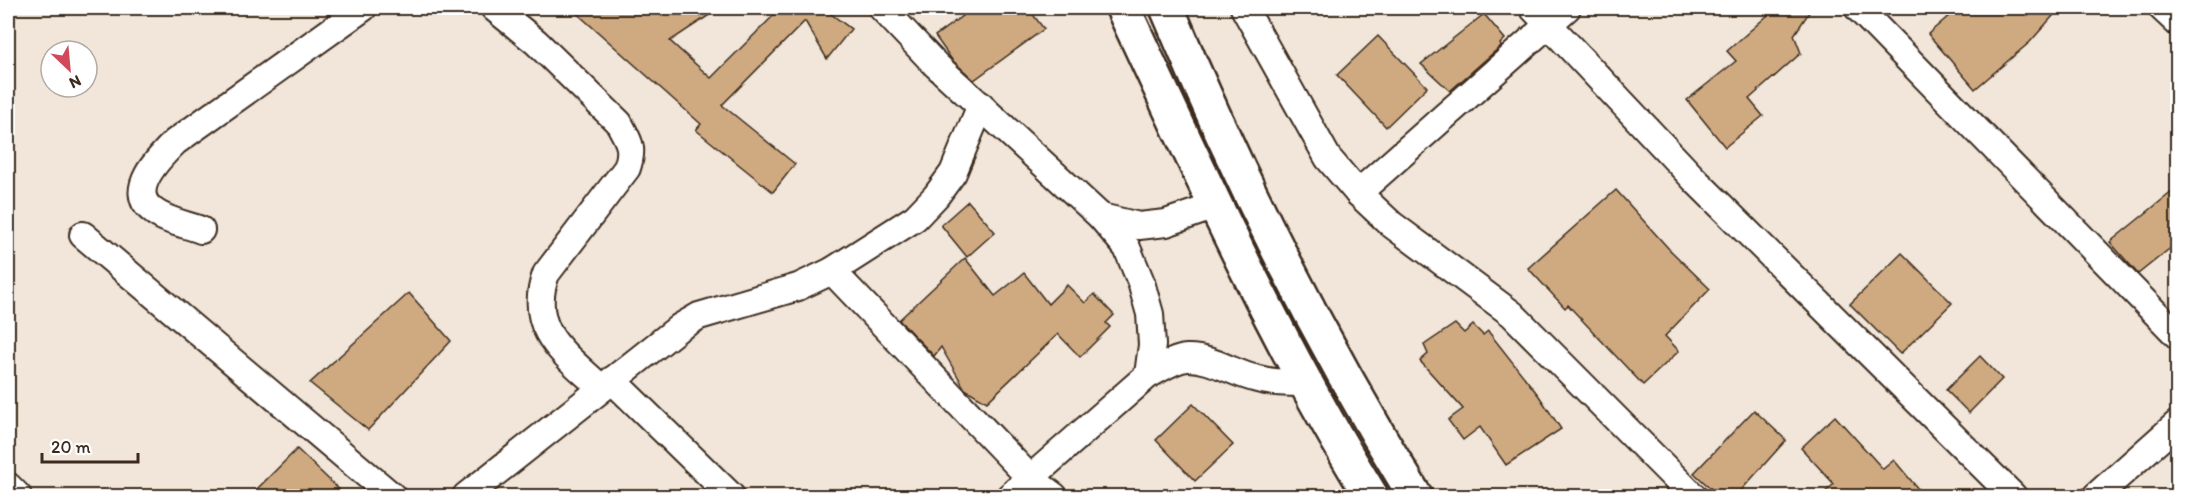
<svg xmlns="http://www.w3.org/2000/svg" width="2185" height="504" font-family="Itim,sans-serif">
	<style>
		.building { fill: #cfaa81; stroke: #3b2a1e; stroke-width: 1.5 }
		.lines { fill: none; stroke-linecap: round; stroke-linejoin: round }
		.minor-casing { stroke: #3b2a1e; stroke-width: 30 }
		.trunk-casing { stroke: #3b2a1e; stroke-width: 38 }
		.minor { stroke: #fff; stroke-width: 26 }
		.trunk { stroke: #fff; stroke-width: 33 }
	</style>
	<rect width="100%" height="100%" fill="#f1e6d9"/>
	<filter id="ink" filterUnits="userSpaceOnUse"><feTurbulence type="fractalNoise" baseFrequency=".0167" numOctaves="2"/><feDisplacementMap in="SourceGraphic" scale="12" xChannelSelector="R" yChannelSelector="G"/><feConvolveMatrix kernelMatrix="1 2 1 2 8 2 1 2 1" color-interpolation-filters="sRGB"/></filter>
	<g filter="url(#ink)">
		<g class="building">
			<path d="M 571,8 L 720,8 L 670,41 L 711,78 L 781,8 L 823,8 L 851,29 L 827,59 L 805,21 L 722,105 L 795,164 L 773,192 L 696,130 L 701,124 Z"/>
			<path d="M 973,8 L 1028,8 L 1044,29 L 974,80 L 952,60 L 935,36 Z"/>
			<path d="M 1776,8 L 1812,8 L 1794,35 L 1801,53 L 1749,99 L 1763,116 L 1725,147 L 1687,100 L 1736,61 L 1727,51 Z"/>
			<path d="M 1958,8 L 2060,8 L 2030,42 L 1975,89 L 1928,34 Z"/>
			<path d="M 1484,14 L 1505,39 L 1500,44 L 1501,46 L 1450,91 L 1421,64 Z"/>
			<path d="M 1378,36 L 1427,87 L 1386,127 L 1337,75 Z"/>
			<path d="M 2178,187 L 2178,242 L 2138,274 L 2110,242 Z"/>
			<path d="M 1616,190 L 1669,249 L 1710,289 L 1665,336 L 1679,351 L 1643,385 L 1568,305 L 1565,308 L 1528,268 Z"/>
			<path d="M 968,201 L 995,232 L 967,257 L 941,225 Z"/>
			<path d="M 1902,253 L 1952,303 L 1900,354 L 1850,304 Z"/>
			<path d="M 965,258 L 995,296 L 1024,273 L 1048,304 L 1067,285 L 1085,303 L 1094,294 L 1114,315 L 1106,323 L 1110,327 L 1080,357 L 1058,334 L 987,402 L 965,389 L 941,347 L 934,356 L 899,320 Z"/>
			<path d="M 409,293 L 451,341 L 368,430 L 310,383 Z"/>
			<path d="M 1455,324 L 1464,333 L 1473,325 L 1483,335 L 1488,331 L 1539,396 L 1561,429 L 1506,465 L 1480,427 L 1463,440 L 1448,420 L 1463,409 L 1420,361 L 1428,354 L 1424,345 Z"/>
			<path d="M 1980,356 L 2002,379 L 1969,413 L 1946,390 Z"/>
			<path d="M 1193,404 L 1233,445 L 1195,481 L 1156,440 Z"/>
			<path d="M 1754,410 L 1786,440 L 1736,496 L 1719,496 L 1694,473 Z"/>
			<path d="M 1835,416 L 1883,469 L 1894,460 L 1924,496 L 1821,496 L 1834,484 L 1801,448 Z"/>
			<path d="M 297,449 L 346,496 L 250,496 Z"/>
		</g>
		<g class="lines">
			<defs>
				<g id="minor">
					<path d="M 494,8 L 536,42 L 619,123 C 629,142 634,147 627,168 L 546,274 C 526,330 565,354 601,388"/>
					<path d="M 882,8 L 936,65 L 1101,217 L 1127,248 L 1141,282 L 1150,314 L 1152,345 L 1148,375"/>
					<path d="M 1244,8 L 1328,158 L 1358,193 L 1391,224 L 1512,314 L 1693,496"/>
					<path d="M 1533,8 L 1695,180 L 2013,496"/>
					<path d="M 1858,8 L 2178,336"/>
					<path d="M 2162,8 L 2178,23"/>
					<path d="M 1358,193 L 1567,8"/>
					<path d="M 1101,217 L 1139,226 L 1166,223 L 1215,206"/>
					<path d="M 201,230 C 185,224 165,221 152,210 C 126,190 160,157 175,142 L 363,8"/>
					<path d="M 83,235 L 392,496"/>
					<path d="M 832,271 L 1031,479 L 1054,496"/>
					<path d="M 612,380 L 731,496"/>
					<path d="M 8,486 L 18,496"/>
					<path d="M 466,496 L 680,327 L 699,316 L 798,287 L 832,271 L 915,218 L 936,196 L 953,173 L 981,105"/>
					<path d="M 1010,496 L 1148,375 C 1160,369 1174,359 1187,358 C 1210,357 1233,373 1254,378 C 1271,383 1288,383 1306,383"/>
					<path d="M 2096,496 L 2178,423"/>
				</g>
				<g id="trunk">
					<path d="M 1123,8 C 1200,174 1275,340 1371,496"/>
					<path d="M 1167,8 C 1237,176 1320,341 1415,496"/>
				</g>
			</defs>
			<use href="#minor" class="minor-casing"/>
			<use href="#trunk" class="trunk-casing"/>
			<use href="#minor" class="minor"/>
			<use href="#trunk" class="trunk"/>
		</g>
	</g>
	<rect width="2185" height="504" fill="none" stroke="#fff" stroke-width="30"/>
	<rect x="15" y="15" width="2155" height="474" fill="none" stroke="#3b2a1e" stroke-width="2" filter="url(#ink)"/>
	<g transform="translate(69 69) rotate(154)"><circle r="28" fill="#ffffff" stroke="#b1aaa5" stroke-width="1.5"/>
	<path d="M0-4.5L10 22L0 15L-10 22Z" fill="#d1495b"/>
	<text y="-9" font-size="16" font-weight="bold" text-anchor="middle" fill="#3b2a1e">N</text>
	</g>
	<path d="M42 453v9h96v-9" fill="none" stroke="#3b2a1e" stroke-width="3"/>
	<text x="51" y="453" font-size="18" fill="#3b2a1e" stroke="#ffffff" stroke-width="4.5" paint-order="stroke">20 m</text>
</svg>
